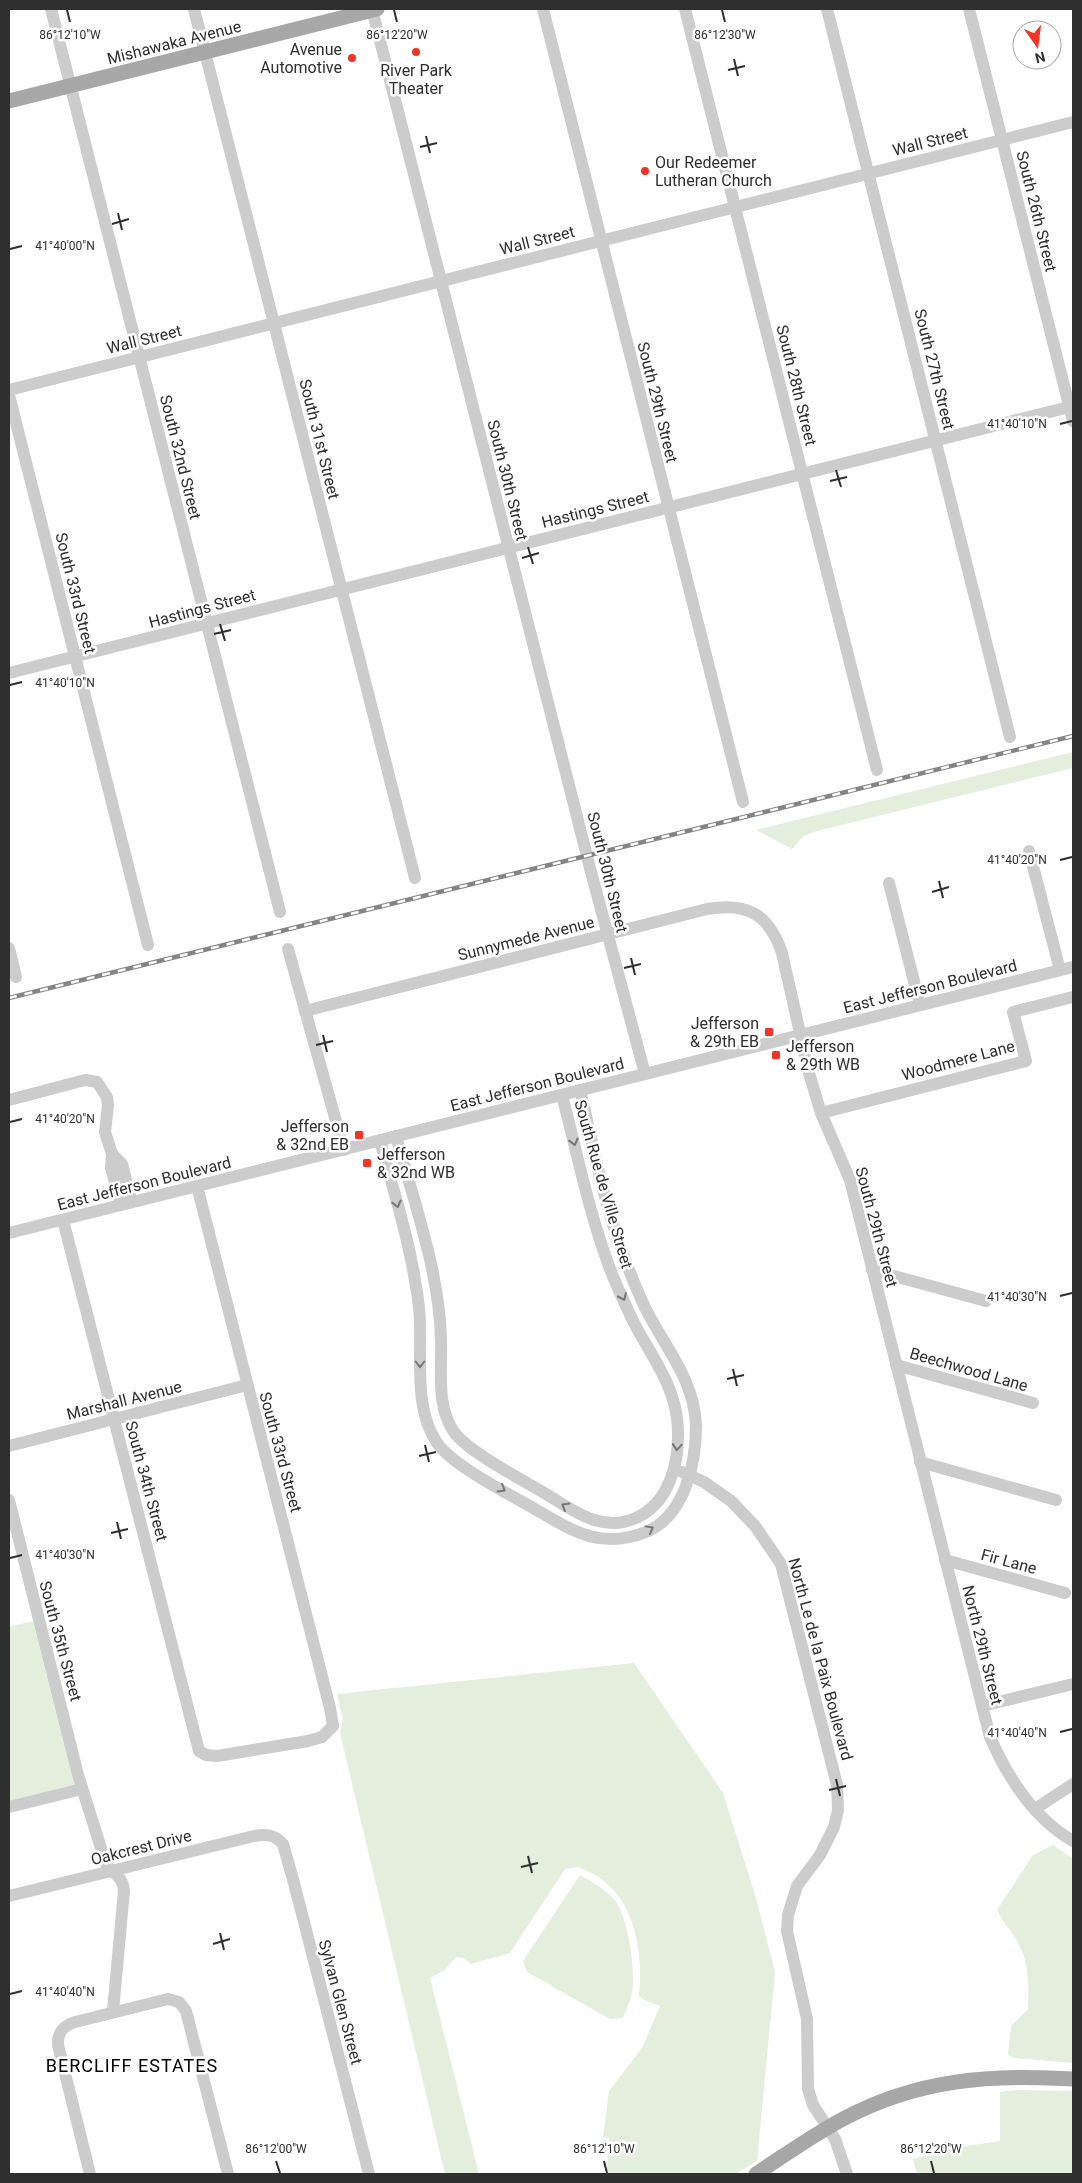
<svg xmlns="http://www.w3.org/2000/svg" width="1082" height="2183" font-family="Roboto,sans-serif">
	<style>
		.green { fill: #e3eedc }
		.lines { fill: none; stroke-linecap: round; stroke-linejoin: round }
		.minor { stroke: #ccc; stroke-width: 12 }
		.major { stroke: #a7a7a7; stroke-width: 15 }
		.rail-casing { stroke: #848484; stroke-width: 4.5 }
		.rail { stroke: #fff; stroke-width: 2.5; stroke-dasharray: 8; stroke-linecap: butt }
		.oneway { stroke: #767676 }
		.ticks { fill: none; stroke: #2f2f2f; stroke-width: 2 }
		.poi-dot { fill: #f43324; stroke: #fff; stroke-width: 2 }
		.labels { text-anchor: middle; stroke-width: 5; stroke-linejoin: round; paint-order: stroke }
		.street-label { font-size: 16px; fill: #2f2f2f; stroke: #fff }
		.poi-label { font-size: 16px; fill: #2f2f2f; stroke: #fff; text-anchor: end }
		.neighbourhood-label { font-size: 18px; letter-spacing: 1px; fill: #000; stroke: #fff }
		.ticks-label { font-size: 12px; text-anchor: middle; fill: #2f2f2f; stroke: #fff; stroke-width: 5; stroke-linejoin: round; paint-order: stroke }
	</style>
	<rect width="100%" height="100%" fill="#fff"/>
	<g class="green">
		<path d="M 1073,752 L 1073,768 L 817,831 L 803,836 L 792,849 L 756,830 Z"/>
		<path d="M 33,1621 L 75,1788 L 9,1805 L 9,1627 Z"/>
		<path d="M 634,1663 L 723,1793 L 756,1898 L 775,1972 L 757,2161 L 735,2174 L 607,2174 L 609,2138 L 603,2137 L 609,2091 L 642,2048 L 660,2006 L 644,2000 L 639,1996 C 643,1957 637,1908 605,1882 C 598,1875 587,1871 578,1867 L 565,1869 L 510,1953 L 471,1964 L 464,1958 L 456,1957 L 445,1970 L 430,1978 L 479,2174 L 445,2174 L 340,1733 L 343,1720 L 337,1694 Z"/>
		<path d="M 1053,1845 L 1073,1859 L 1073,2063 L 1014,2058 L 1008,2055 L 1011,2026 L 1028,2009 C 1029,1988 1029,1961 1018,1943 C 1012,1931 1003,1923 997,1910 L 1033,1855 Z"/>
		<path d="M 580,1875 C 592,1882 605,1889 614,1899 C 628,1915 636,1972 632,1993 C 630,2001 626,2010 623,2018 L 610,2019 L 527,1972 L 523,1961 Z"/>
		<path d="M 1017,2090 L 1073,2091 L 1073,2174 L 917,2174 L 913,2159 L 959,2147 L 1000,2141 L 1000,2092 Z"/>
	</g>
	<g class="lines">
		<g class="minor">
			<path d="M 51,9 L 280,912"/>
			<path d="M 194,9 L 415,878"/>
			<path d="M 372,9 L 590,868 L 645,1074"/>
			<path d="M 543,9 L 743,802"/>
			<path d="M 685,9 L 877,770"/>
			<path d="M 827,9 L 1010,737"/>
			<path d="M 969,9 L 1073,421"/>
			<path d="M 9,390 L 1073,122"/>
			<path d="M 9,395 L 148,945"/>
			<path d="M 9,673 L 1073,406"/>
			<path d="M 1029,851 L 1060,970"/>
			<path d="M 889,883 L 920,1005"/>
			<path d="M 9,948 L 16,977"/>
			<path d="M 288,949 L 344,1150"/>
			<path d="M 305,1011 L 707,909 C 747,902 769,914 782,953 L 809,1073 L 821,1113 L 850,1180 L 990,1737 C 1008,1778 1033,1818 1073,1841"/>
			<path d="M 9,1100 L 85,1080 L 97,1082 L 107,1097 L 108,1105 L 105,1132 L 112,1154 L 111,1168 L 121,1205"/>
			<path d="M 821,1113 L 1026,1061 L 1013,1012 L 1073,997"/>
			<path d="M 396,1136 C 414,1202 440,1274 441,1341 C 442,1372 436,1406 454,1432 C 469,1453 527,1482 551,1497 C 578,1514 604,1532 636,1518 C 669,1503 679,1464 678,1430 C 677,1388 653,1359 634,1323 C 626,1306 617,1287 610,1269 C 589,1213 577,1153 562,1095"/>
			<path d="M 380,1140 C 392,1187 408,1234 415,1281 C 418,1296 420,1312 420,1327 C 421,1365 415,1410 437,1443 C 454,1467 513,1496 540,1512 C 576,1533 603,1549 646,1532 C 685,1516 696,1463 696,1426 C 695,1384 669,1352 650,1317 C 641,1301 634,1282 627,1265 C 605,1209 594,1149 580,1090"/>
			<path d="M 112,1154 L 122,1164 L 132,1202"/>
			<path d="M 63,1220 L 199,1751 L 206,1755 L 217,1756 L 308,1741 L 322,1737 L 333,1726 L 330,1708 L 197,1186"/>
			<path d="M 9,1233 L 1073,967"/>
			<path d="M 872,1270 L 986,1301"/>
			<path d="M 896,1365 L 1033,1403"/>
			<path d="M 9,1446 L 247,1385"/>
			<path d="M 920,1462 L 1056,1500"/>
			<path d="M 682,1472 L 704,1482 L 731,1501 L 755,1526 L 781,1564 L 837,1785 L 838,1810 L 834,1827 L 820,1855 L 797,1886 L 788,1915 L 787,1931 L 807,2019 L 808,2089 L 813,2105 L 835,2139 L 847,2174"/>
			<path d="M 9,1500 L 78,1775 L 106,1864 C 115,1876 122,1875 124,1891 L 113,2011"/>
			<path d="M 945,1560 L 1065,1593"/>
			<path d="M 982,1706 L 1073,1684"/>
			<path d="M 9,1807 L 82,1789"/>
			<path d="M 1035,1809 L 1073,1784"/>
			<path d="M 9,1896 L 254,1836 C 266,1834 274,1834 283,1844 L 294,1883 L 369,2174"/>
			<path d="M 90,2174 L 58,2045 C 57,2032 63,2026 75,2022 L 168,1999 L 179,2002 L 186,2011 L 228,2174"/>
		</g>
		<g class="major">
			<path d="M 9,101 L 377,9"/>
			<path d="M 756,2174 C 785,2155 813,2135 843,2119 C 918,2079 991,2074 1073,2079"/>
		</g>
		<defs>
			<path id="rail" d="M 9,998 L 1073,736"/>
		</defs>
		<use href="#rail" class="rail-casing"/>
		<use href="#rail" class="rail"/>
	</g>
	<defs><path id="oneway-chevron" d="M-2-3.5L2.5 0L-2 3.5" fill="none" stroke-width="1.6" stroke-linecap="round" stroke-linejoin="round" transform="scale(1.25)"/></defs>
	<g class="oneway">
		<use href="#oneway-chevron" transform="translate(574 1142) rotate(76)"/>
		<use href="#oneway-chevron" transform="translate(397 1204) rotate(76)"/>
		<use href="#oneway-chevron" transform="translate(623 1297) rotate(66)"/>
		<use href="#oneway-chevron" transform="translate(420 1364) rotate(90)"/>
		<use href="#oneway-chevron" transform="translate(677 1447) rotate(95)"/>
		<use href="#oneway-chevron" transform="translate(502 1489) rotate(31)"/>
		<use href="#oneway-chevron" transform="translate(565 1506) rotate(-149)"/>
		<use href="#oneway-chevron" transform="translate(650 1529) rotate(-29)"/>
	</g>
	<path class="ticks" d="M 67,10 L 70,22M 394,10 L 397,22M 722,10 L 725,22M 734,59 L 738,76M 728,70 L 745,66M 426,136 L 430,153M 420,147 L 437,143M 118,213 L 122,230M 112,224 L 129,219M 10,249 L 22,246M 1060,424 L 1072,421M 836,470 L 841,487M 830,481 L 847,477M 528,547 L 533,564M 522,558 L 539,553M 220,624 L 225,641M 214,634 L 231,630M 10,685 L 22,682M 1060,860 L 1072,857M 939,881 L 943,898M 932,892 L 949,887M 631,958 L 635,975M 624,968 L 641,964M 323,1035 L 327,1052M 316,1045 L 333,1041M 10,1122 L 22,1119M 1060,1296 L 1072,1293M 733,1369 L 737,1386M 727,1379 L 744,1375M 425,1445 L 429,1462M 419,1456 L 436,1452M 117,1522 L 121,1539M 111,1533 L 128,1529M 10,1558 L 22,1555M 1060,1732 L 1072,1729M 836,1779 L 840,1796M 829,1790 L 846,1786M 528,1856 L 532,1873M 521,1867 L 538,1863M 220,1933 L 224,1950M 213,1944 L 230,1939M 10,1994 L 22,1991M 276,2161 L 280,2173M 604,2161 L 607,2173M 931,2161 L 934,2173"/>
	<g class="poi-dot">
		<circle cx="416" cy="52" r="5"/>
		<circle cx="352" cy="58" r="5"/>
		<circle cx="645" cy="171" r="5"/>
		<rect x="764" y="1027" width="10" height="10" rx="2.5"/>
		<rect x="771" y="1050" width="10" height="10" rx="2.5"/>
		<rect x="354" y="1130" width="10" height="10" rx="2.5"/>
		<rect x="362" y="1158" width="10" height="10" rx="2.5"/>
	</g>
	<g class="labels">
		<g class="street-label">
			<text transform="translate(174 42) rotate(-14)" y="6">Mishawaka Avenue</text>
			<text transform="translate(930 141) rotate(-14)" y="6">Wall Street</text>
			<text transform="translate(1037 211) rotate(76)" y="6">South 26th Street</text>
			<text transform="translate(537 240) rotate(-14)" y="6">Wall Street</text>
			<text transform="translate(144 339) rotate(-14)" y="6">Wall Street</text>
			<text transform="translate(935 369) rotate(76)" y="6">South 27th Street</text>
			<text transform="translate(797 385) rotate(76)" y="6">South 28th Street</text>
			<text transform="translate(658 402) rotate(76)" y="6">South 29th Street</text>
			<text transform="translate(320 439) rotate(76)" y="6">South 31st Street</text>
			<text transform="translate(181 457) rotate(76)" y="6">South 32nd Street</text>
			<text transform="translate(508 480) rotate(76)" y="6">South 30th Street</text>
			<text transform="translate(595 509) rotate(-14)" y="6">Hastings Street</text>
			<text transform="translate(76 593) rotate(76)" y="6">South 33rd Street</text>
			<text transform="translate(202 608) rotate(-15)" y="6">Hastings Street</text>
			<text transform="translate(608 872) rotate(76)" y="6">South 30th Street</text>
			<text transform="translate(526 938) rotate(-14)" y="6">Sunnymede Avenue</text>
			<text transform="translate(930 986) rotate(-14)" y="6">East Jefferson Boulevard</text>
			<text transform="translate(958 1060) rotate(-15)" y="6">Woodmere Lane</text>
			<text transform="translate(537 1084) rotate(-14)" y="6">East Jefferson Boulevard</text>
			<text transform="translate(144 1183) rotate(-14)" y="6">East Jefferson Boulevard</text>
			<text transform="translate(604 1184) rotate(74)" y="6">South Rue de Ville Street</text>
			<text transform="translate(877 1227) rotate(75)" y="6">South 29th Street</text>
			<text transform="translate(969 1369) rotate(16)" y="6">Beechwood Lane</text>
			<text transform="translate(124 1400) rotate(-14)" y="6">Marshall Avenue</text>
			<text transform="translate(281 1452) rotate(75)" y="6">South 33rd Street</text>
			<text transform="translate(147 1481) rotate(75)" y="6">South 34th Street</text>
			<text transform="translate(1009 1561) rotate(15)" y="6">Fir Lane</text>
			<text transform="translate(61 1641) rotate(75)" y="6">South 35th Street</text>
			<text transform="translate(983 1645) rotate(76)" y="6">North 29th Street</text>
			<text transform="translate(821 1659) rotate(75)" y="6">North Le de la Paix Boulevard</text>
			<text transform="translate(141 1847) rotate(-14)" y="6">Oakcrest Drive</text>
			<text transform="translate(341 2002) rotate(75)" y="6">Sylvan Glen Street</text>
		</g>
		<g class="poi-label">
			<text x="342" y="55">Avenue<tspan x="342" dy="18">Automotive</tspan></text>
			<text x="416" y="76" text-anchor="middle">River Park<tspan x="416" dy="18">Theater</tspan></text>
			<text x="655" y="168" text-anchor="start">Our Redeemer<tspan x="655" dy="18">Lutheran Church</tspan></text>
			<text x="759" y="1029">Jefferson<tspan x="759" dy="18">&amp; 29th EB</tspan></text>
			<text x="786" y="1052" text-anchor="start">Jefferson<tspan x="786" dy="18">&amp; 29th WB</tspan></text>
			<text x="349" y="1132">Jefferson<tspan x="349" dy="18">&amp; 32nd EB</tspan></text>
			<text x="377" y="1160" text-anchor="start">Jefferson<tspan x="377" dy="18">&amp; 32nd WB</tspan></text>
		</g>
		<g class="neighbourhood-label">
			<text x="132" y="2072">BERCLIFF ESTATES</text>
		</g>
	</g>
	<g class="ticks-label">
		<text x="70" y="39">86°12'10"W</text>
		<text x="397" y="39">86°12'20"W</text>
		<text x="725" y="39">86°12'30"W</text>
		<text x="65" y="250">41°40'00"N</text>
		<text x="1017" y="428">41°40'10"N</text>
		<text x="65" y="687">41°40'10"N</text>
		<text x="1017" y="864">41°40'20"N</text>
		<text x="65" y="1123">41°40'20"N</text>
		<text x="1017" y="1301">41°40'30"N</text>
		<text x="65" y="1559">41°40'30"N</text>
		<text x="1017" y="1737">41°40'40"N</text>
		<text x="65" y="1996">41°40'40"N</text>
		<text x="276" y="2153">86°12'00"W</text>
		<text x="604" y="2153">86°12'10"W</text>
		<text x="931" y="2153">86°12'20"W</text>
	</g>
	<rect width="1082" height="2183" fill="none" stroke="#2f2f2f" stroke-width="20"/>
	<g transform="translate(1037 45) rotate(166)"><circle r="24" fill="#ffffff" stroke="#acacac"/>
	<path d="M0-4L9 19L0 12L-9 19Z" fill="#f43324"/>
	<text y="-8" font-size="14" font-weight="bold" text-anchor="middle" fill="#2f2f2f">N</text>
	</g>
</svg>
